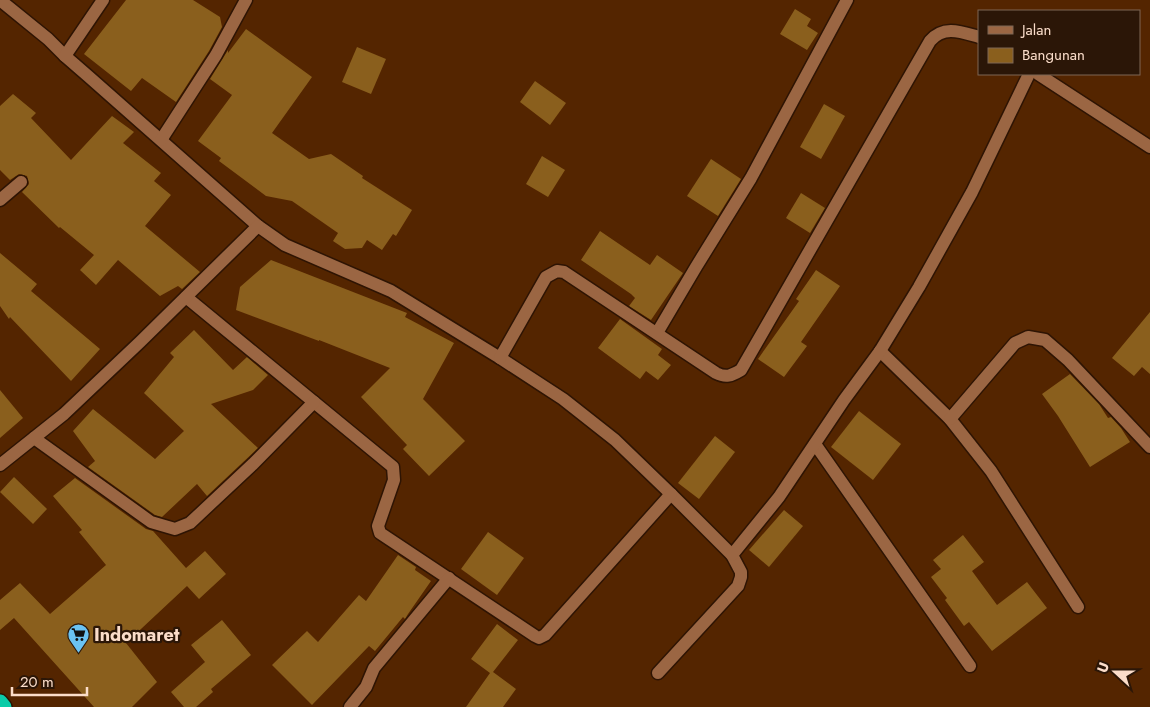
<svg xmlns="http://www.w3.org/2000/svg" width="1150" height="707" font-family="Jost,sans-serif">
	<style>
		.building { fill: #8a5f1d }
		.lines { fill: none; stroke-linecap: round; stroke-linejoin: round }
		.street-casing { stroke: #2e1403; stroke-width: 15 }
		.highway-casing { stroke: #2e1403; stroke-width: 18 }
		.street { stroke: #9b6643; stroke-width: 12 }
		.highway { stroke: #0acca8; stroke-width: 15 }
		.labels { text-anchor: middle; stroke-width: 4.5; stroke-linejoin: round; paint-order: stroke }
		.poi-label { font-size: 18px; font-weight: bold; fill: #fbddca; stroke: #2b1607; text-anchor: start }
	</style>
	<rect width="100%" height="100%" fill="#542500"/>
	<g class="building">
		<path d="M 126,0 L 193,0 L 220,17 L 222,27 L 209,51 L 176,102 L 142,78 L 131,91 L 84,54 Z"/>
		<path d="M 795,9 L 811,19 L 807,26 L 818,33 L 807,50 L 780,34 Z"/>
		<path d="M 246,29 L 312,77 L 272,133 L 309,159 L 331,154 L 363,176 L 362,178 L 412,210 L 396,236 L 393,234 L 382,250 L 367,240 L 362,248 L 345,249 L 333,241 L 338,233 L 292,201 L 266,196 L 219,161 L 221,158 L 198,141 L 232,95 L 210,79 L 228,50 L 228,53 Z"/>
		<path d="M 357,47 L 386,59 L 371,94 L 342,82 Z"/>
		<path d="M 535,81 L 566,103 L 550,125 L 520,102 Z"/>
		<path d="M 13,94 L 36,113 L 31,118 L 71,160 L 112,116 L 134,132 L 123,143 L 161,173 L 154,181 L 171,195 L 145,226 L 200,272 L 182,289 L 178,286 L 160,296 L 118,260 L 96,285 L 80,270 L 94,255 L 60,227 L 59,228 L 22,192 L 29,184 L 27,176 L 19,174 L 10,180 L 0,170 L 0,106 Z"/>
		<path d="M 824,104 L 845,116 L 821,159 L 800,147 Z"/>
		<path d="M 542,156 L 565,170 L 548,197 L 526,184 Z"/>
		<path d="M 711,159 L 741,179 L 718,216 L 687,196 Z"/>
		<path d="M 801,193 L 825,208 L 810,233 L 786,218 Z"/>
		<path d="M 600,231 L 650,265 L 657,255 L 683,273 L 651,320 L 629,306 L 635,298 L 631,294 L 581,260 Z"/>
		<path d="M 0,253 L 37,284 L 31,291 L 100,349 L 71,381 L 10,317 L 9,319 L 0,306 Z"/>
		<path d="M 271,260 L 407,313 L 405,317 L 454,343 L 423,399 L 465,441 L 429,476 L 403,449 L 407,445 L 361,397 L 390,368 L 319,340 L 319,341 L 236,310 L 240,287 Z"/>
		<path d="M 816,270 L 840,286 L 801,342 L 807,346 L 784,377 L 758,359 L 799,301 L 796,299 Z"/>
		<path d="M 1150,312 L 1150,374 L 1142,367 L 1134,376 L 1112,358 Z"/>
		<path d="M 620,319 L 662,349 L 658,355 L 671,365 L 658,380 L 646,371 L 640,379 L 598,348 Z"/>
		<path d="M 194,330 L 233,370 L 247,357 L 268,375 L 253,390 L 211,404 L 258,448 L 207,496 L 197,484 L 162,517 L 155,515 L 88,467 L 95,461 L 73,431 L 93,409 L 155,459 L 184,431 L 144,393 L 174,357 L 170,353 Z"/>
		<path d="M 1070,374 L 1099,404 L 1108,418 L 1111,417 L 1121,428 L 1130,442 L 1090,467 L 1058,416 L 1042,394 Z"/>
		<path d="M 0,390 L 23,418 L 0,438 Z"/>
		<path d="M 859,411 L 901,444 L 873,480 L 831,447 Z"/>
		<path d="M 715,436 L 735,452 L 699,499 L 678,483 Z"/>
		<path d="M 14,477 L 47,509 L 33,524 L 0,492 Z"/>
		<path d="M 75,478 L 146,529 L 153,531 L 186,568 L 205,551 L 226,574 L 199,599 L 187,586 L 126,643 L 157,682 L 132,707 L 94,707 L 14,618 L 0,630 L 0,600 L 20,583 L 50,614 L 106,565 L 79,532 L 82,530 L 53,496 Z"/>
		<path d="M 784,510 L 803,526 L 769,567 L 749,550 Z"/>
		<path d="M 488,532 L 524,558 L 497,595 L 461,569 Z"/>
		<path d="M 963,535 L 984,562 L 972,571 L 997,605 L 1027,582 L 1047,608 L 992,651 L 969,622 L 964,626 L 945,600 L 947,598 L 931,577 L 941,569 L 933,560 Z"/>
		<path d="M 398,555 L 416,567 L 415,570 L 431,581 L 408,614 L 405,619 L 403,617 L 375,651 L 369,646 L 312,705 L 272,665 L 307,631 L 318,642 L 359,595 L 366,601 Z"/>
		<path d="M 222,620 L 251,655 L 211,689 L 213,692 L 196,707 L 184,707 L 171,692 L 205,662 L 191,645 Z"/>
		<path d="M 497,624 L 518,640 L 493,672 L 516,689 L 503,707 L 466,707 L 490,673 L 471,659 Z"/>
	</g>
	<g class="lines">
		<defs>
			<g id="street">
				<path d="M 0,0 L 48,39 L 65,56"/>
				<path d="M 103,0 L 65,56 L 88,76 L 258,226 L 285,245 L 391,291 L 500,358 L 563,399 L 615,440 L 671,494 L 732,555 L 741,572 L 741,577 L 738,586 L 658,673"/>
				<path d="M 1038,74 L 1150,147"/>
				<path d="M 161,140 L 216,55 L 246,0"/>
				<path d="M 0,200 L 21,182"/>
				<path d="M 186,297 L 393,467 L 394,480 L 378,526 L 380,533 L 535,636 L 539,638 L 545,635 L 671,494"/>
				<path d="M 657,333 L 696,267 L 751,178 L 847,0"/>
				<path d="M 880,351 L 950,419 L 991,471 L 1078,607"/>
				<path d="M 500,358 L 546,277 L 557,271 L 564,272 L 716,373 C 726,378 731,376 741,370 L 930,41 C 944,25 961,32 979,37"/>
				<path d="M 950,419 L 1015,343 L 1028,337 L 1045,340 L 1068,360 L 1150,447"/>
				<path d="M 34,438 L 151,522 L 175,529 L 190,523 L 253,464 L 314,402"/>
				<path d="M 815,444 L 970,666"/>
				<path d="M 0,465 L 64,414 L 140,342 L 258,226"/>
				<path d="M 732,555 L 779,497 L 844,400 L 880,351 L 919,287 L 972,192 L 1029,74"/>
				<path d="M 350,707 L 366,687 L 374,668 L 449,578"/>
			</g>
			<path id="highway" d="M 0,702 L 4,707"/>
		</defs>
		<use href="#street" class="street-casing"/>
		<use href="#highway" class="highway-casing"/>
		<use href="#street" class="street"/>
		<use href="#highway" class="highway"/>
	</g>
	<defs>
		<symbol id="supermarket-pin" viewBox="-11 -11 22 30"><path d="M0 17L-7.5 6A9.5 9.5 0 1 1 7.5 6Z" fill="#6bc3f2" stroke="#2b1607"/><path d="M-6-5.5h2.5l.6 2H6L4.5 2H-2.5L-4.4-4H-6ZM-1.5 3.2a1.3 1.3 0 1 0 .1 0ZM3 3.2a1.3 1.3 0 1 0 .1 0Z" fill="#111"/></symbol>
	</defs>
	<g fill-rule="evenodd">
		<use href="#supermarket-pin" x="66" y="622" width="25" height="34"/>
	</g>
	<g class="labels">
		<g class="poi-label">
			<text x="94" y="641">Indomaret</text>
		</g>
	</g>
	<rect x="978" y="10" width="162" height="65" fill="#2b1607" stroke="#7e6655"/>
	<rect x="988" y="26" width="25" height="8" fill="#9b6643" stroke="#7e6655"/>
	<text x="1022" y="35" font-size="15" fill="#fbddca">Jalan</text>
	<rect x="988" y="48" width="25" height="15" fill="#8a5f1d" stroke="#7e6655"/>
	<text x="1022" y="60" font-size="15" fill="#fbddca">Bangunan</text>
	<g transform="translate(1115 672) rotate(291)" stroke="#2b1607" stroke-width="4" paint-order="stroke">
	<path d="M0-4L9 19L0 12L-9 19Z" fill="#fbddca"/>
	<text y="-8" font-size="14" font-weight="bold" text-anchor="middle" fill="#fbddca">U</text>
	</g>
	<path d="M12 687v8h75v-8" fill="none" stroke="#fbddca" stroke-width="2.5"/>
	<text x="20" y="687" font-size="15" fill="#fbddca" stroke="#2b1607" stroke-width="4" paint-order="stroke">20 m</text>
</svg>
